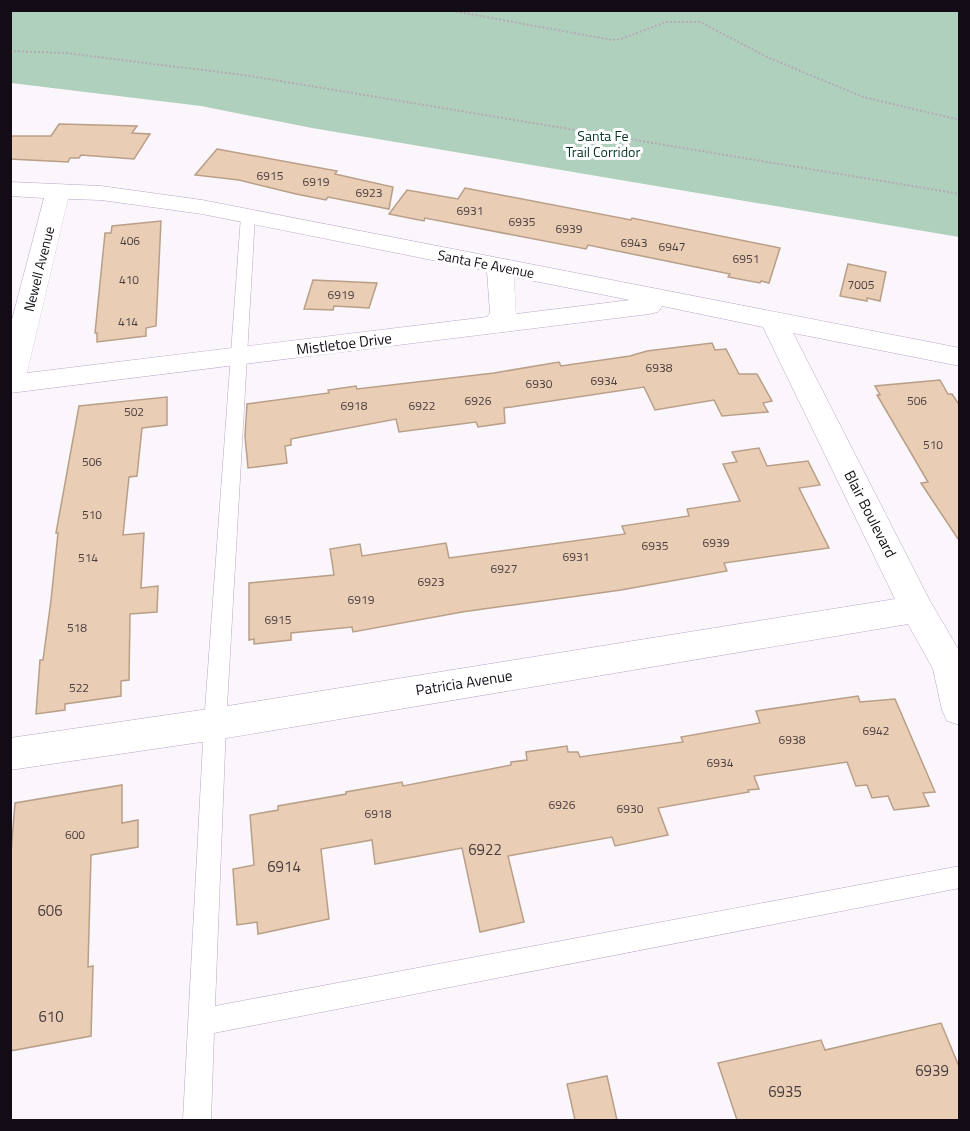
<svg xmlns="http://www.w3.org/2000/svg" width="970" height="1131" font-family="'Titillium Web',sans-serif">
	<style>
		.green { fill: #b0d0be }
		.building { fill: #e9cdb5; stroke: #b99f88; stroke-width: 1.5 }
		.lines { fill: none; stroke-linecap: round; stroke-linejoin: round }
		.service-casing { stroke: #baa7c3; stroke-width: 1 }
		.minor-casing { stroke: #baa7c3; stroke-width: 1 }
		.path { stroke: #b1acb3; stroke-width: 2; stroke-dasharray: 2 2; stroke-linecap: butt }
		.service { fill: #fff; fill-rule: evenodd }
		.minor { fill: #fff; fill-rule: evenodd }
		.labels { text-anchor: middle; stroke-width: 6; stroke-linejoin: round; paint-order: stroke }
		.number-label { font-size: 12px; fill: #483c3e }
		.far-park-label { font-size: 14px; fill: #063522; stroke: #fff }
		.far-street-label { font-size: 14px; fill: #130c16; stroke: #fff }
		.street-label { font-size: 15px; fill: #130c16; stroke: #fff }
		.near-number-label { font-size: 15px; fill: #483c3e }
	</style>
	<rect width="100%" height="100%" fill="#faf6fc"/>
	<path class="green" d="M 11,10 L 959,11 L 959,237 L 312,128 L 201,106 L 11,83 Z"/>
	<g class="building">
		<path d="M 59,124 L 137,126 L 132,133 L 150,134 L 134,159 L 81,155 L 79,158 L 70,158 L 68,162 L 10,159 L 10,136 L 51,136 Z"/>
		<path d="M 217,149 L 337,171 L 335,174 L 393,187 L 389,209 L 328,197 L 326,200 L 296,194 L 239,180 L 195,175 Z"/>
		<path d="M 465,188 L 631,220 L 632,218 L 780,248 L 769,283 L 761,281 L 760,283 L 728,277 L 730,274 L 588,245 L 586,249 L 425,218 L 424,221 L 389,214 L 407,190 L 458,199 Z"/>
		<path d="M 161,221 L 156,326 L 146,328 L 146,336 L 97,342 L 97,333 L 95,333 L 105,233 L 111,233 L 112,226 Z"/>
		<path d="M 848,264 L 886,272 L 880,301 L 867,298 L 867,301 L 840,296 Z"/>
		<path d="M 313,280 L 377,283 L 369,308 L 334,306 L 333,310 L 304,309 Z"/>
		<path d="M 712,343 L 715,350 L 726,349 L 739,374 L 757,374 L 772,401 L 763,403 L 768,412 L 722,416 L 714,400 L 655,410 L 644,387 L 504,408 L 505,423 L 478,427 L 476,422 L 399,432 L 396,419 L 306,436 L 291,439 L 291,445 L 285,446 L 287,463 L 248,468 L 245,436 L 247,404 L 329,393 L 328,390 L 356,386 L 357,389 L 494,373 L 559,362 L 561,366 L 630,356 L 647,351 Z"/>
		<path d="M 940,380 L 948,394 L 952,394 L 960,406 L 960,542 L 921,483 L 928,482 L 877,395 L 880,395 L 875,386 Z"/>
		<path d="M 167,397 L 167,425 L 142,428 L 137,476 L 129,477 L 123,535 L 144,533 L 141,588 L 158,586 L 157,612 L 130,614 L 129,680 L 121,681 L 121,696 L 65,704 L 65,710 L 36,714 L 40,660 L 43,660 L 51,600 L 58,533 L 56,533 L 79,406 Z"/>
		<path d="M 759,448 L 767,466 L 808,461 L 820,485 L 799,488 L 829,548 L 724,563 L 727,571 L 621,590 L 462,612 L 353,632 L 352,627 L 291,633 L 291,640 L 254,644 L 254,639 L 249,640 L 249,583 L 334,575 L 330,549 L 360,544 L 362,556 L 446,543 L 449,558 L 625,534 L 622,526 L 689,516 L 687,509 L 740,501 L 723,464 L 737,462 L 732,452 Z"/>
		<path d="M 858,696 L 860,702 L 895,699 L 935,792 L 923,793 L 929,806 L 894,810 L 888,796 L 872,798 L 867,785 L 856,786 L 847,762 L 754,776 L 759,789 L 748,790 L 749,792 L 658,808 L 668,835 L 615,846 L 612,837 L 508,856 L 524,922 L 480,932 L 462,848 L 375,864 L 372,840 L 321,849 L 329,919 L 258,934 L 257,922 L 237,925 L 233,869 L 254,865 L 250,815 L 278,810 L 278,806 L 346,794 L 346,792 L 402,782 L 403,786 L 511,765 L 511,762 L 527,760 L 526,752 L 567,746 L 568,752 L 578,752 L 580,757 L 683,742 L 681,737 L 760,723 L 756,711 Z"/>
		<path d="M 122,785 L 122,823 L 138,820 L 138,847 L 91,855 L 88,967 L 93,966 L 91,1036 L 10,1051 L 10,866 L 15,803 Z"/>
		<path d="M 941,1023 L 960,1069 L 960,1120 L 737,1120 L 718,1063 L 821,1040 L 825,1050 Z"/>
		<path d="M 607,1076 L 617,1120 L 575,1120 L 567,1084 Z"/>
	</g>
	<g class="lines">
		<defs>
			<path id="service" d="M 248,212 L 255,216 L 226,724 L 215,1006 L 960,866 L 960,888 L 214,1033 L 211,1120 L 183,1120 L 204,724 L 241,216 Z"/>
			<path id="minor" d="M 10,182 L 101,186 L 202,200 L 960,348 L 960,366 L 793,333 L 930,601 L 960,652 L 960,725 L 947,721 L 942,710 L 933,669 L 908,624 L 215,740 L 10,770 L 10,738 L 215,708 L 895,599 L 763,327 L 662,306 L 658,312 L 649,314 L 10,393 L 10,327 L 44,198 L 10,196 ZM 68,199 L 101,200 L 202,214 L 487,271 L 490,313 L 487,317 L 27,373 ZM 514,277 L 630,300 L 516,314 Z"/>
		</defs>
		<use href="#service" class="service-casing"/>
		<use href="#minor" class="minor-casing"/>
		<g class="path">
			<path d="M 448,10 L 612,40 L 621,39 L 666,22 L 700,22 L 767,57 L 863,97 L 960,120"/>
			<path d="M 10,51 L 66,53 L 250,76 L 960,194"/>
		</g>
		<use href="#service" class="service"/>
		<use href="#minor" class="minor"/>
	</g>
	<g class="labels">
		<g class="number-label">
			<text x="270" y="180">6915</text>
			<text x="316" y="186">6919</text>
			<text x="369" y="197">6923</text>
			<text x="470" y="215">6931</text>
			<text x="522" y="226">6935</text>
			<text x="569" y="233">6939</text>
			<text x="130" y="245">406</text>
			<text x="634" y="247">6943</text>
			<text x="672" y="251">6947</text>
			<text x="746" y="263">6951</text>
			<text x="129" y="284">410</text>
			<text x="861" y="289">7005</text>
			<text x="341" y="299">6919</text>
			<text x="128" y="326">414</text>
			<text x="659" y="372">6938</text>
			<text x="604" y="385">6934</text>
			<text x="539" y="388">6930</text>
			<text x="478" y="405">6926</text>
			<text x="917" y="405">506</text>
			<text x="354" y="410">6918</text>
			<text x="422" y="410">6922</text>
			<text x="134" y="416">502</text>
			<text x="933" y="449">510</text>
			<text x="92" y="466">506</text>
			<text x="92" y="519">510</text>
			<text x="716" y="547">6939</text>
			<text x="655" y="550">6935</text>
			<text x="576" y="561">6931</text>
			<text x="88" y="562">514</text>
			<text x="504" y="573">6927</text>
			<text x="431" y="586">6923</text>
			<text x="361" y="604">6919</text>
			<text x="278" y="624">6915</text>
			<text x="77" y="632">518</text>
			<text x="79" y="692">522</text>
			<text x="876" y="735">6942</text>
			<text x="792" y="744">6938</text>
			<text x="720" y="767">6934</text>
			<text x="562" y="809">6926</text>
			<text x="630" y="813">6930</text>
			<text x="378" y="818">6918</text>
			<text x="75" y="839">600</text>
		</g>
		<g class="far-park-label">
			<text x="603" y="141">Santa Fe<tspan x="603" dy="16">Trail Corridor</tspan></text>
		</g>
		<g class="far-street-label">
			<text transform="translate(486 264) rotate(11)" y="5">Santa Fe Avenue</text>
			<text transform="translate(39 269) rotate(-76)" y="5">Newell Avenue</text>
		</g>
		<g class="street-label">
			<text transform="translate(344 344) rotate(-7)" y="5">Mistletoe Drive</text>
			<text transform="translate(870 514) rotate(63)" y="5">Blair Boulevard</text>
			<text transform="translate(464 683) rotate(-9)" y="5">Patricia Avenue</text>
		</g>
		<g class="near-number-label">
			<text x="485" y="855">6922</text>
			<text x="284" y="872">6914</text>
			<text x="50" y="916">606</text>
			<text x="51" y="1022">610</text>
			<text x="932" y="1076">6939</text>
			<text x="785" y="1097">6935</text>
		</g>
	</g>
	<rect width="970" height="1131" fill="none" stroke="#130c16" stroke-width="24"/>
</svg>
